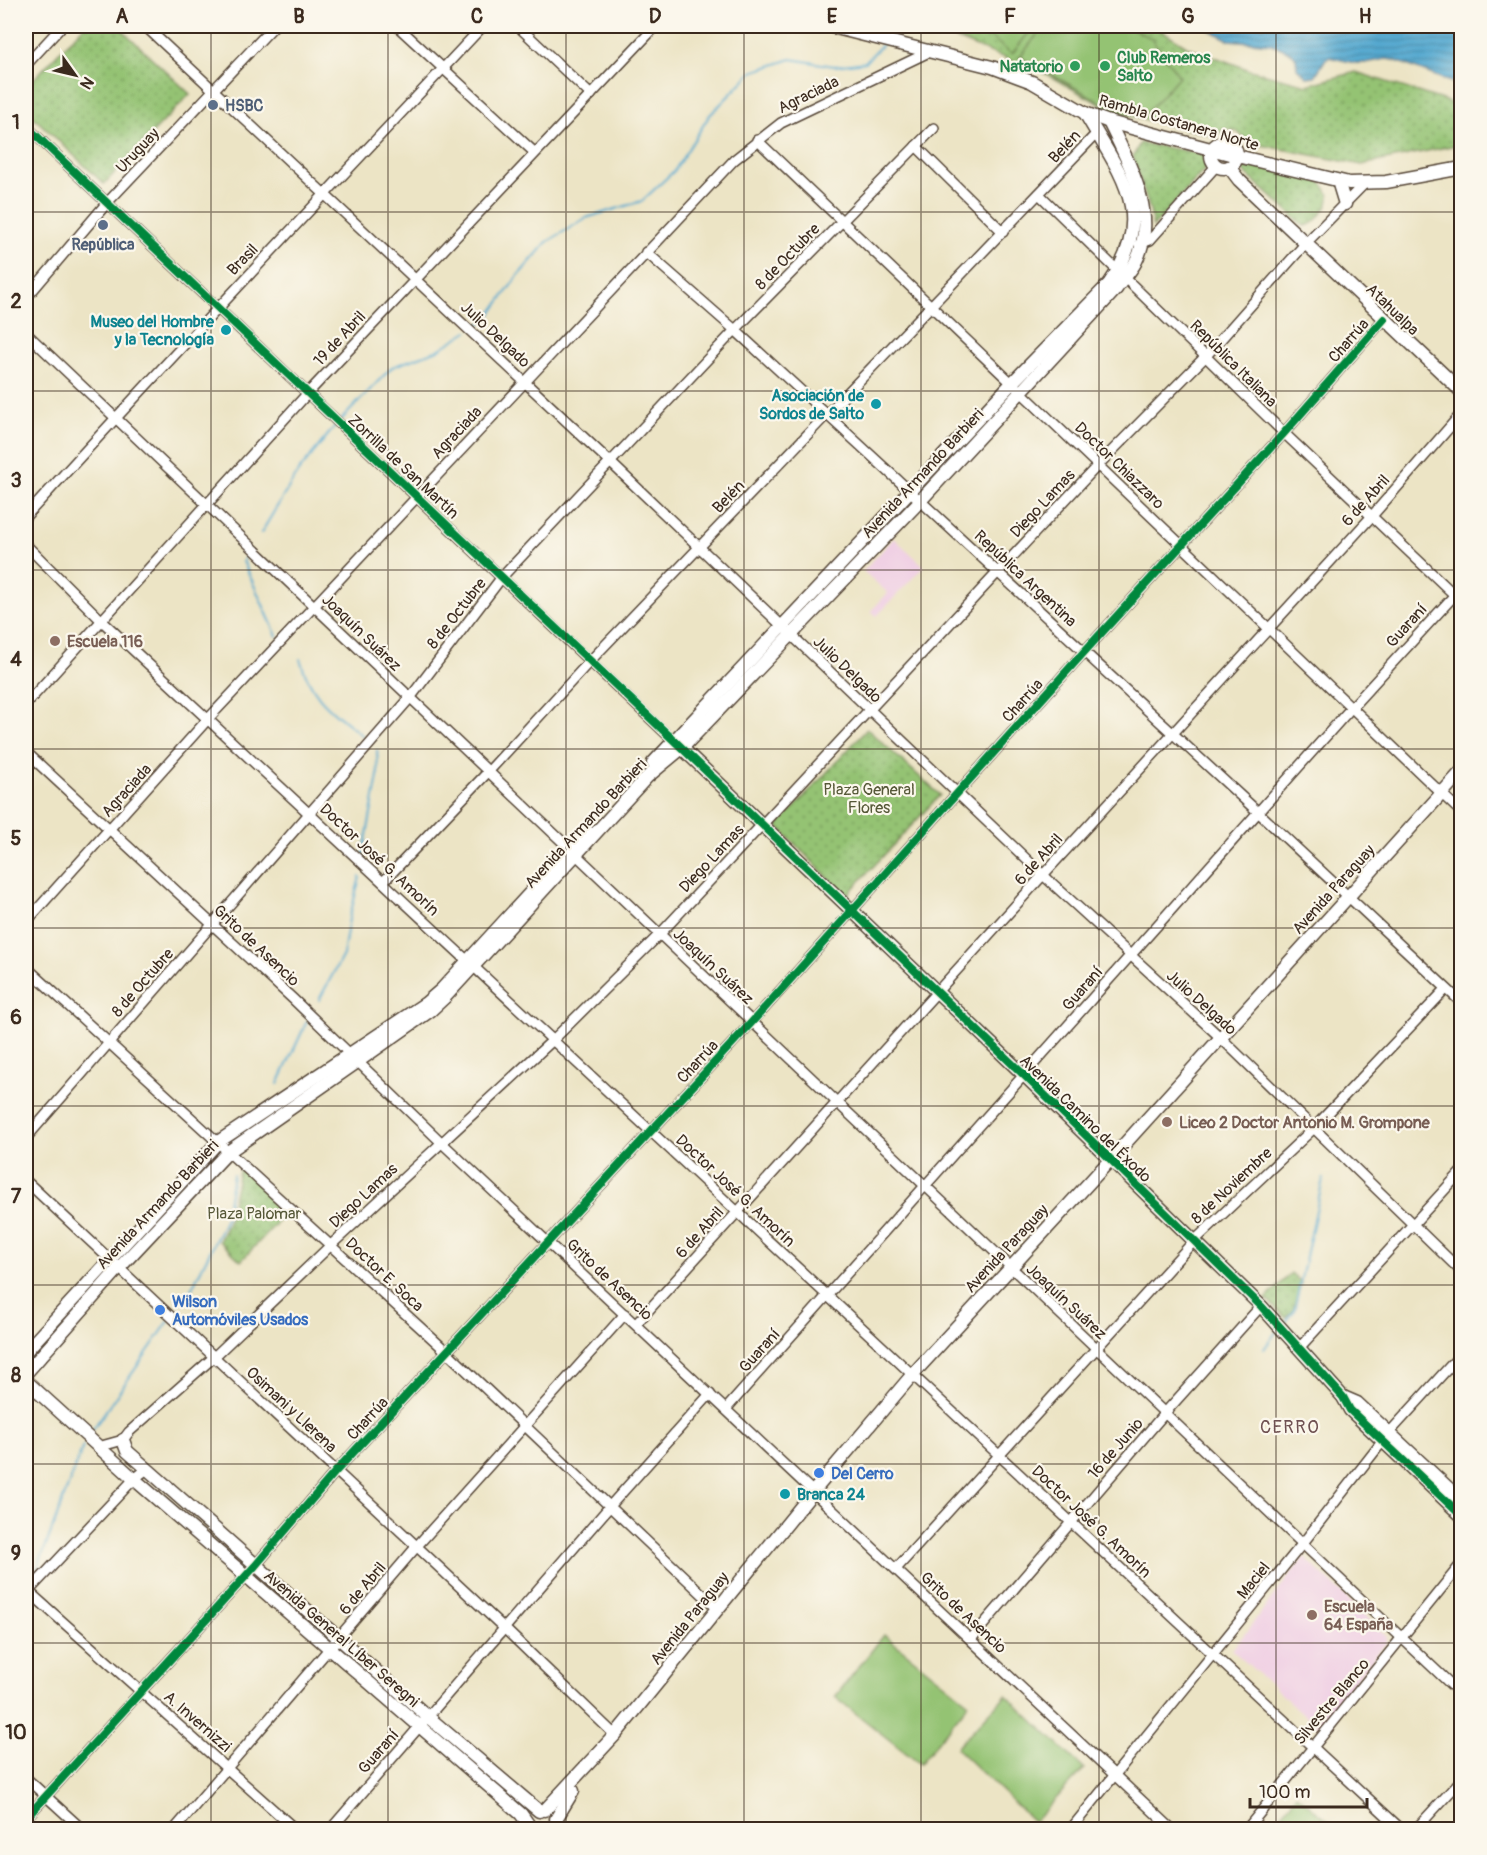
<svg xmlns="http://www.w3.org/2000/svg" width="1487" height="1855" font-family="Pangolin,sans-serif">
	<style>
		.built { fill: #f0d0e4 }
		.grass { fill: url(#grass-dots); stroke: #687648; stroke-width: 1.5 }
		.garden { fill: #94c373; stroke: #687648; stroke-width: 1.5 }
		.water { fill: url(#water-rules); stroke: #486a77; stroke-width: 1.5 }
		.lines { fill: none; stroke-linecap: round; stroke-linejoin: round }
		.stream { stroke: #54a9d0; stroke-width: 2 }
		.minor-casing { stroke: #564637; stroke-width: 12 }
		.tertiary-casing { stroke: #564637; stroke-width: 15 }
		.minor { stroke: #fff; stroke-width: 9 }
		.tertiary { stroke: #fff; stroke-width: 12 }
		.cycleway-casing { stroke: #fbf7ec; stroke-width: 11 }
		.cycleway { stroke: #00873e; stroke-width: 8 }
		.grid { fill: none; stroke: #3b2a1e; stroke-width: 1.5; stroke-opacity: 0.55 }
		.leisure-dot { fill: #2e9e5b; stroke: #fbf7ec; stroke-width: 2 }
		.service-dot { fill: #5c6f8a; stroke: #fbf7ec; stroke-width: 2 }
		.culture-dot { fill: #0f9aa8; stroke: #fbf7ec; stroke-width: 2 }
		.education-dot { fill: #8d6e63; stroke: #fbf7ec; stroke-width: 2 }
		.shop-dot { fill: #3f7fe0; stroke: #fbf7ec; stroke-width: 2 }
		.labels { text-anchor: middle; stroke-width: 4.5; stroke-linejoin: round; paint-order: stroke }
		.leisure-label { font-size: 16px; font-weight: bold; fill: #27864d; stroke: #fbf7ec; text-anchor: start }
		.street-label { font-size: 16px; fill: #3b2a1e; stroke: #fbf7ec }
		.service-label { font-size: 16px; font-weight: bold; fill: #4e5e75; stroke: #fbf7ec; text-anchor: start }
		.culture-label { font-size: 16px; font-weight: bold; fill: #0d838f; stroke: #fbf7ec; text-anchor: end }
		.education-label { font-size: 16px; font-weight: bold; fill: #785e54; stroke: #fbf7ec; text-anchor: start }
		.park-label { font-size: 16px; fill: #565838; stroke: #fbf7ec }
		.shop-label { font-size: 16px; font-weight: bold; fill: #366cbe; stroke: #fbf7ec; text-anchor: start }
		.neighbourhood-label { font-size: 18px; letter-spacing: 1.5px; fill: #6f5152; stroke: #fbf7ec }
		.neatline { fill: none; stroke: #3b2a1e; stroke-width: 2 }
		.grid-label { font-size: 20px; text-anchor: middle; font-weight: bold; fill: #3b2a1e }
	</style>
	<defs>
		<pattern id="grass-dots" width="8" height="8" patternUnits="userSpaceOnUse" patternTransform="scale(1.5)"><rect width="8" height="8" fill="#94c373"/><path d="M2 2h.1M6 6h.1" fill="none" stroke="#7a9f5e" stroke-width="1.8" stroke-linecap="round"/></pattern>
		<pattern id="water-rules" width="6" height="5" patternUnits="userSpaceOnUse" patternTransform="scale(1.5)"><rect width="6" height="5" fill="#54a9d0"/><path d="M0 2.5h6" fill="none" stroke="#478aa8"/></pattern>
	</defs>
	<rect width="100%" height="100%" fill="#fbf7ec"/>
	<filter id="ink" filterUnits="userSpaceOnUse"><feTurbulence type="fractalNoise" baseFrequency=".0167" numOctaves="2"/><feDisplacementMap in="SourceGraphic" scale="12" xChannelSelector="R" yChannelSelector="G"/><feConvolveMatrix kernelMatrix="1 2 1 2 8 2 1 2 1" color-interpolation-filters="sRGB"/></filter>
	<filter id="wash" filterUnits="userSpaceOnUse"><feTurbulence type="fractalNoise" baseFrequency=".008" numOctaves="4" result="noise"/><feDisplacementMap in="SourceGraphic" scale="24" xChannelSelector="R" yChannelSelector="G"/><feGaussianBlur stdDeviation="1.35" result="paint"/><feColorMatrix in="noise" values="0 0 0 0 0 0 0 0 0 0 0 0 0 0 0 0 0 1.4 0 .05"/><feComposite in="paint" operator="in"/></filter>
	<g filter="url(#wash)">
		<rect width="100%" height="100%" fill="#ece4c5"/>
		<g class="built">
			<path d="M 894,538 L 924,566 L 877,616 L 871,611 L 888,593 L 863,571 Z"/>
			<path d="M 1304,1557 L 1387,1637 L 1386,1643 L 1318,1727 L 1232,1650 Z"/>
		</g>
		<g class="grass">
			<path d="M 84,26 L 118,26 L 190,94 L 104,184 L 26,110 L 26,87 Z"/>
			<path d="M 923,26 L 1155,26 L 1188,47 L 1250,70 L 1307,85 L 1356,72 L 1461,106 L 1461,144 L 1362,165 L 1251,143 L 1236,131 L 1225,129 L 1214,136 L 1114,112 L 1046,74 Z"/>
			<path d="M 1140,143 L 1205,154 L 1204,161 L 1206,168 L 1153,227 L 1150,210 L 1133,157 Z"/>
			<path d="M 1248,163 L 1320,182 C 1333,193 1331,204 1320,215 C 1315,221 1312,225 1304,226 L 1244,172 L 1243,167 Z"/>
			<path d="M 867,729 L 940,795 L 846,896 L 777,826 Z"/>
			<path d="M 240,1167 L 288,1211 L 241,1261 L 219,1241 L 228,1223 Z"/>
			<path d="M 1291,1273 L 1301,1282 L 1293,1311 L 1286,1318 L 1266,1299 Z"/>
		</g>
		<g class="garden">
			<path d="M 976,26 L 1034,26 L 1012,54 Z"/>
			<path d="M 1044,26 L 1126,26 L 1151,38 L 1179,76 L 1145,115 L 1117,111 L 1020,57 Z"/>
			<path d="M 884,1635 L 969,1703 L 920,1764 L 835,1697 Z"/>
			<path d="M 1006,1695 L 1084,1769 L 1034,1822 L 956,1748 Z"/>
			<path d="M 1297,1795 L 1338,1829 L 1269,1829 Z"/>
		</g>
		<path class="water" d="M 1202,26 L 1461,26 L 1461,86 L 1394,60 L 1386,59 L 1365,63 L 1355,63 L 1329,57 L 1325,60 L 1315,76 L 1307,77 L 1297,68 L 1296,58 L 1292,53 L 1272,44 L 1229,40 Z"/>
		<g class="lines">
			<g class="stream">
				<path d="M 889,38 L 900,26"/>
				<path d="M 473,328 L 488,318 L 517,277 L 547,242 L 586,218 L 642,201 L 675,170 L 709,116 L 752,72 L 791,59 L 834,66 L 865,62 L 883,44"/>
				<path d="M 340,421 L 392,367 L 438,350 L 468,331"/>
				<path d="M 261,533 L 298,472 L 336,425"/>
				<path d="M 247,554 L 243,561 L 277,636"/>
				<path d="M 300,659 C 313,701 332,710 364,737"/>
				<path d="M 363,856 L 378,776 L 377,750"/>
				<path d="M 319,1000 L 343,955 L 349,919 L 360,877"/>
				<path d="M 278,1084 L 307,1021"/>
				<path d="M 185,1302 L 225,1221 L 233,1175"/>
				<path d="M 1286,1322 L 1294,1311 L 1323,1179"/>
				<path d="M 1264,1349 L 1276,1332"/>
				<path d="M 93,1429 L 169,1321"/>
				<path d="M 35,1575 L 83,1446"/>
			</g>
		</g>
	</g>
	<g filter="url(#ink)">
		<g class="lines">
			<defs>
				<g id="minor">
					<path d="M 145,26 L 610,462 L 1043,875 L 1220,1037 L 1462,1272"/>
					<path d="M 397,26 L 534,152"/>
					<path d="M 518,26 L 591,95"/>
					<path d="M 26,65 L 62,26"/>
					<path d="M 26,126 L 677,744"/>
					<path d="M 757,140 L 1462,813"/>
					<path d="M 916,146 L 1003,232"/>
					<path d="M 1039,194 L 1284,433 L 1462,602"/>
					<path d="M 1139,244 L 1150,240 L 1217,165"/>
					<path d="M 646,252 L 735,330 L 1258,812 L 1462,1003"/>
					<path d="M 26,298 L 106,204 L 274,26"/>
					<path d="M 26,333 L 1462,1695"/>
					<path d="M 26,516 C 176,351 330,189 483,26"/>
					<path d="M 26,545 L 102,621 L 1402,1830"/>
					<path d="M 26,704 L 307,394 L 656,26"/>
					<path d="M 26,752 L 293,999 L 442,1143 L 1173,1830"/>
					<path d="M 383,882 L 488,772 L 590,661 L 1097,133"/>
					<path d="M 26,922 L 208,719 L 734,160 L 781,123 L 931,51"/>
					<path d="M 26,967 L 446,1351 L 718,1609"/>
					<path d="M 26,1138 L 410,698 L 502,577 L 735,330 L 934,128"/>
					<path d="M 26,1181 L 504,1628 L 615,1735"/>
					<path d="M 636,1324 L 1043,875 L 1372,516 L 1462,413"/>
					<path d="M 1300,1347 L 1462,1171"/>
					<path d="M 726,1409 L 1352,707 L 1462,587"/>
					<path d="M 98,1447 L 123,1440 L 129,1432 L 215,1356 L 331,1245 L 553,1040 L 659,935 L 1098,465 L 1206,356 L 1305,244 L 1364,184"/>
					<path d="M 896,1569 L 1193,1242 L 1313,1129 L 1446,989"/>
					<path d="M 26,1589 L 296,1830"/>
					<path d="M 26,1594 L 134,1479 L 147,1469"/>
					<path d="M 971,1639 L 1164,1414 L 1261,1306"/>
					<path d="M 26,1778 L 83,1830"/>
					<path d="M 26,1818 L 255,1566 L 336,1471 L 752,1022 L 1084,652 L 1284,433 L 1384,319"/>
					<path d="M 174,1830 L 417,1546 L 625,1314"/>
					<path d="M 330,1830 L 611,1505 L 710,1394"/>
					<path d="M 1070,1830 L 1303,1543 L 1389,1433 L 1462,1353"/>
					<path d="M 1246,1830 L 1462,1563"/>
					<path d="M 1415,1830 L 1462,1779"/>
				</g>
				<g id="tertiary">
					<path d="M 828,26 L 992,67 L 1032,82 L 1085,113 L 1109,122 L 1237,156 L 1349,183 L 1386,182 L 1462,168"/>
					<circle cx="1224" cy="155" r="13"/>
					<path d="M 1229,167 L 1239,180 L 1462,392"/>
					<path d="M 1338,181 L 1345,204"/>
					<path d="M 682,748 L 1025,1076 L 1261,1306 L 1343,1397 L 1350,1410 L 1462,1516"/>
					<path d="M 653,763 L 1012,383 L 1109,284 C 1158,215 1120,174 1085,113"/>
					<path d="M 26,1351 L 218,1142 L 426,1003 L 441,990 L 587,831"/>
					<path d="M 26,1373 L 120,1267 L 228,1152 L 357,1062 L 431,1010 L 446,996 L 647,777 L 682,748 L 920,501 L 1116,289 C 1122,280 1130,272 1135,263 C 1160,217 1129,164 1109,122"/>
					<path d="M 26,1381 L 134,1479 L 521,1814 L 528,1824"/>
					<path d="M 1343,1397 L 1357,1403 L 1462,1501"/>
					<path d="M 123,1440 L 127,1451 L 427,1716 L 539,1811"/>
					<path d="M 545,1810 L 615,1735 L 813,1492 L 913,1374 L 1111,1159 L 1462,771"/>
					<path d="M 556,1819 L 573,1791"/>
					<path d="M 557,1827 L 559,1830"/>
				</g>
			</defs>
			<use href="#minor" class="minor-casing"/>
			<use href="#tertiary" class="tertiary-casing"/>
			<use href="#minor" class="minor"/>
			<use href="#tertiary" class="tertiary"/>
			<defs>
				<g id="cycleway">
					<path d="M 26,126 L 682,748 L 1025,1076 L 1261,1306 L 1343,1397 L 1350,1410 L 1462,1516"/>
					<path d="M 26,1818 L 255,1566 L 336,1471 L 752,1022 L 1084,652 L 1284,433 L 1384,319"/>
				</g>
			</defs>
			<use href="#cycleway" class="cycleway-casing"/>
			<use href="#cycleway" class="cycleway"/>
		</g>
	</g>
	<path class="grid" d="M 211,26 L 211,1830M 388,26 L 388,1830M 566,26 L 566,1830M 744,26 L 744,1830M 921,26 L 921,1830M 1099,26 L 1099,1830M 1276,26 L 1276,1830M 26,212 L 1462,212M 26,391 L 1462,391M 26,570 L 1462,570M 26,749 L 1462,749M 26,928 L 1462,928M 26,1106 L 1462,1106M 26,1285 L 1462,1285M 26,1464 L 1462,1464M 26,1643 L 1462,1643"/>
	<g class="leisure-dot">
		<circle cx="1075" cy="66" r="6"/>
		<circle cx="1105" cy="66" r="6"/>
	</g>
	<g class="service-dot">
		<circle cx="213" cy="105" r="6"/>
		<circle cx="103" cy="225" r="6"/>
	</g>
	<g class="culture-dot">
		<circle cx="226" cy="330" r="6"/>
		<circle cx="876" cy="404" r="6"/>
		<circle cx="785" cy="1494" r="6"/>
	</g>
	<g class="education-dot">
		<circle cx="55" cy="641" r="6"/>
		<circle cx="1167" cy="1122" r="6"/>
		<circle cx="1312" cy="1615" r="6"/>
	</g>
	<g class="shop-dot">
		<circle cx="160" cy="1310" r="6"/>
		<circle cx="819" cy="1473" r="6"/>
	</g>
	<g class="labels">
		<g class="leisure-label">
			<text x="1117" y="63">Club Remeros<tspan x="1117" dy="18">Salto</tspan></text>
			<text x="1063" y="72" text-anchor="end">Natatorio</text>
		</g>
		<g class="street-label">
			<text transform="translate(808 94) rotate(-26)" y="6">Agraciada</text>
			<text transform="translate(1179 122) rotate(16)" y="6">Rambla Costanera Norte</text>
			<text transform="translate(1064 146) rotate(-47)" y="6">Belén</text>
			<text transform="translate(137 150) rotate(-47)" y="6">Uruguay</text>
			<text transform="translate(787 256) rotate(-46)" y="6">8 de Octubre</text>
			<text transform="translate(242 259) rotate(-46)" y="6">Brasil</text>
			<text transform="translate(1393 309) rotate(44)" y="6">Atahualpa</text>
			<text transform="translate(496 334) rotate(43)" y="6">Julio Delgado</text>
			<text transform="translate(339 338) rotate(-47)" y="6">19 de Abril</text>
			<text transform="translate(1348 340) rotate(-49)" y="6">Charrúa</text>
			<text transform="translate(1234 363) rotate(45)" y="6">República Italiana</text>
			<text transform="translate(456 432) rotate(-47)" y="6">Agraciada</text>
			<text transform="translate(1120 465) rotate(44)" y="6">Doctor Chiazzaro</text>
			<text transform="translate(404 466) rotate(43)" y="6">Zorrilla de San Martín</text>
			<text transform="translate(922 473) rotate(-47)" y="6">Avenida Armando Barbieri</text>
			<text transform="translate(728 496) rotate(-46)" y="6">Belén</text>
			<text transform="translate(1365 500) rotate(-48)" y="6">6 de Abril</text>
			<text transform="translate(1042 503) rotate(-47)" y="6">Diego Lamas</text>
			<text transform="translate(1026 578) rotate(43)" y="6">República Argentina</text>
			<text transform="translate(456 613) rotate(-52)" y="6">8 de Octubre</text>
			<text transform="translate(1406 625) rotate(-48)" y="6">Guaraní</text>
			<text transform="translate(362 632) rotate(44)" y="6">Joaquín Suárez</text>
			<text transform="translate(848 669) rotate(44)" y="6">Julio Delgado</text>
			<text transform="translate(1022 700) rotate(-48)" y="6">Charrúa</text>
			<text transform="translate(126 790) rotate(-48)" y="6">Agraciada</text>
			<text transform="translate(585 823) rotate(-47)" y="6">Avenida Armando Barbieri</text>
			<text transform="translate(711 858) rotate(-47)" y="6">Diego Lamas</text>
			<text transform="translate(380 859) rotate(43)" y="6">Doctor José G. Amorín</text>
			<text transform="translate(1038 859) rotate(-48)" y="6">6 de Abril</text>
			<text transform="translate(1333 889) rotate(-48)" y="6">Avenida Paraguay</text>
			<text transform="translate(257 945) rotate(43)" y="6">Grito de Asencio</text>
			<text transform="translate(714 966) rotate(43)" y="6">Joaquín Suárez</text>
			<text transform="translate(142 982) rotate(-49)" y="6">8 de Octubre</text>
			<text transform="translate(1082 988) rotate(-49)" y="6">Guaraní</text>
			<text transform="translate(1202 1002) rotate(42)" y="6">Julio Delgado</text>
			<text transform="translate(697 1061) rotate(-47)" y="6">Charrúa</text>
			<text transform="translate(1086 1118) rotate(44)" y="6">Avenida Camino del Éxodo</text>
			<text transform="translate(1231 1185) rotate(-43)" y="6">8 de Noviembre</text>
			<text transform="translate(736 1190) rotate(43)" y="6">Doctor José G. Amorín</text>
			<text transform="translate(363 1195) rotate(-43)" y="6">Diego Lamas</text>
			<text transform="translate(157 1204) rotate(-47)" y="6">Avenida Armando Barbieri</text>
			<text transform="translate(699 1232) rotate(-48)" y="6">6 de Abril</text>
			<text transform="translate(1006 1248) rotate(-47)" y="6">Avenida Paraguay</text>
			<text transform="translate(385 1274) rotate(43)" y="6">Doctor E. Soca</text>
			<text transform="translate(610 1279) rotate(43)" y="6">Grito de Asencio</text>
			<text transform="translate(1067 1301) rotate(43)" y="6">Joaquín Suárez</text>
			<text transform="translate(759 1350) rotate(-48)" y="6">Guaraní</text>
			<text transform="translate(292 1409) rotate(43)" y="6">Osimani y Llerena</text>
			<text transform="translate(367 1418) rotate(-47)" y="6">Charrúa</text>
			<text transform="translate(1115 1448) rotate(-49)" y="6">16 de Junio</text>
			<text transform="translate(1092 1521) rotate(43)" y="6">Doctor José G. Amorín</text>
			<text transform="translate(1253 1580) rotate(-51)" y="6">Maciel</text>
			<text transform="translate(362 1588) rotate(-50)" y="6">6 de Abril</text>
			<text transform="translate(964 1612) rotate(43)" y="6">Grito de Asencio</text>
			<text transform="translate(689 1618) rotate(-51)" y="6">Avenida Paraguay</text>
			<text transform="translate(342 1638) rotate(41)" y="6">Avenida General Líber Seregni</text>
			<text transform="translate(1331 1701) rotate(-50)" y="6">Silvestre Blanco</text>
			<text transform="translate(198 1721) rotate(41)" y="6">A. Invernizzi</text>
			<text transform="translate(378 1751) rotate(-49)" y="6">Guaraní</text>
		</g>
		<g class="service-label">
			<text x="225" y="111">HSBC</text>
			<text x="103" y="250" text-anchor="middle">República</text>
		</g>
		<g class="culture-label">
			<text x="214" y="327">Museo del Hombre<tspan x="214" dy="18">y la Tecnología</tspan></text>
			<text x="864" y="401">Asociación de<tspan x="864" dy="18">Sordos de Salto</tspan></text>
			<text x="797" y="1500" text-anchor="start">Branca 24</text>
		</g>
		<g class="education-label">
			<text x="67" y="647">Escuela 116</text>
			<text x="1179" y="1128">Liceo 2 Doctor Antonio M. Grompone</text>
			<text x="1324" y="1612">Escuela<tspan x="1324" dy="18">64 España</tspan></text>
		</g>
		<g class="park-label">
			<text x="869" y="795">Plaza General<tspan x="869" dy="18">Flores</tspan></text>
			<text x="254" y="1219">Plaza Palomar</text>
		</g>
		<g class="shop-label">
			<text x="172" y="1307">Wilson<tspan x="172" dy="18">Automóviles Usados</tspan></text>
			<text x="831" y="1479">Del Cerro</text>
		</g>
		<g class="neighbourhood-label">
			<text x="1290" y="1433">CERRO</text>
		</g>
	</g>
	<rect width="1487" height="1855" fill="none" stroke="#fbf7ec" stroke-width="66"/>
	<g transform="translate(75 75) rotate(124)" stroke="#fbf7ec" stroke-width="4.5" paint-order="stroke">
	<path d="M0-4.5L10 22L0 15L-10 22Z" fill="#3b2a1e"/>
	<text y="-9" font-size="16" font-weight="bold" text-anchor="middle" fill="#3b2a1e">N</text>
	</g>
	<path d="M1250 1798v9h117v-9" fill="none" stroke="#3b2a1e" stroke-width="3"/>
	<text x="1259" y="1798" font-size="18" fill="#3b2a1e" stroke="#fbf7ec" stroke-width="4.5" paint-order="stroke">100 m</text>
	<rect x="33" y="33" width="1421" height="1789" class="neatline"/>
	<g class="grid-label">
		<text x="122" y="23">A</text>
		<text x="299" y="23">B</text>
		<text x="477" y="23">C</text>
		<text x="655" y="23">D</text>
		<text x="832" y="23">E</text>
		<text x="1010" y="23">F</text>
		<text x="1188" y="23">G</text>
		<text x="1365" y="23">H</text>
		<text x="16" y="129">1</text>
		<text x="16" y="308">2</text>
		<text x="16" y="487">3</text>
		<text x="16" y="666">4</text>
		<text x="16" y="845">5</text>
		<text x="16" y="1024">6</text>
		<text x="16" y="1203">7</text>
		<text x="16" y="1382">8</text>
		<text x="16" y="1560">9</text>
		<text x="16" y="1739">10</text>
	</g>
</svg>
